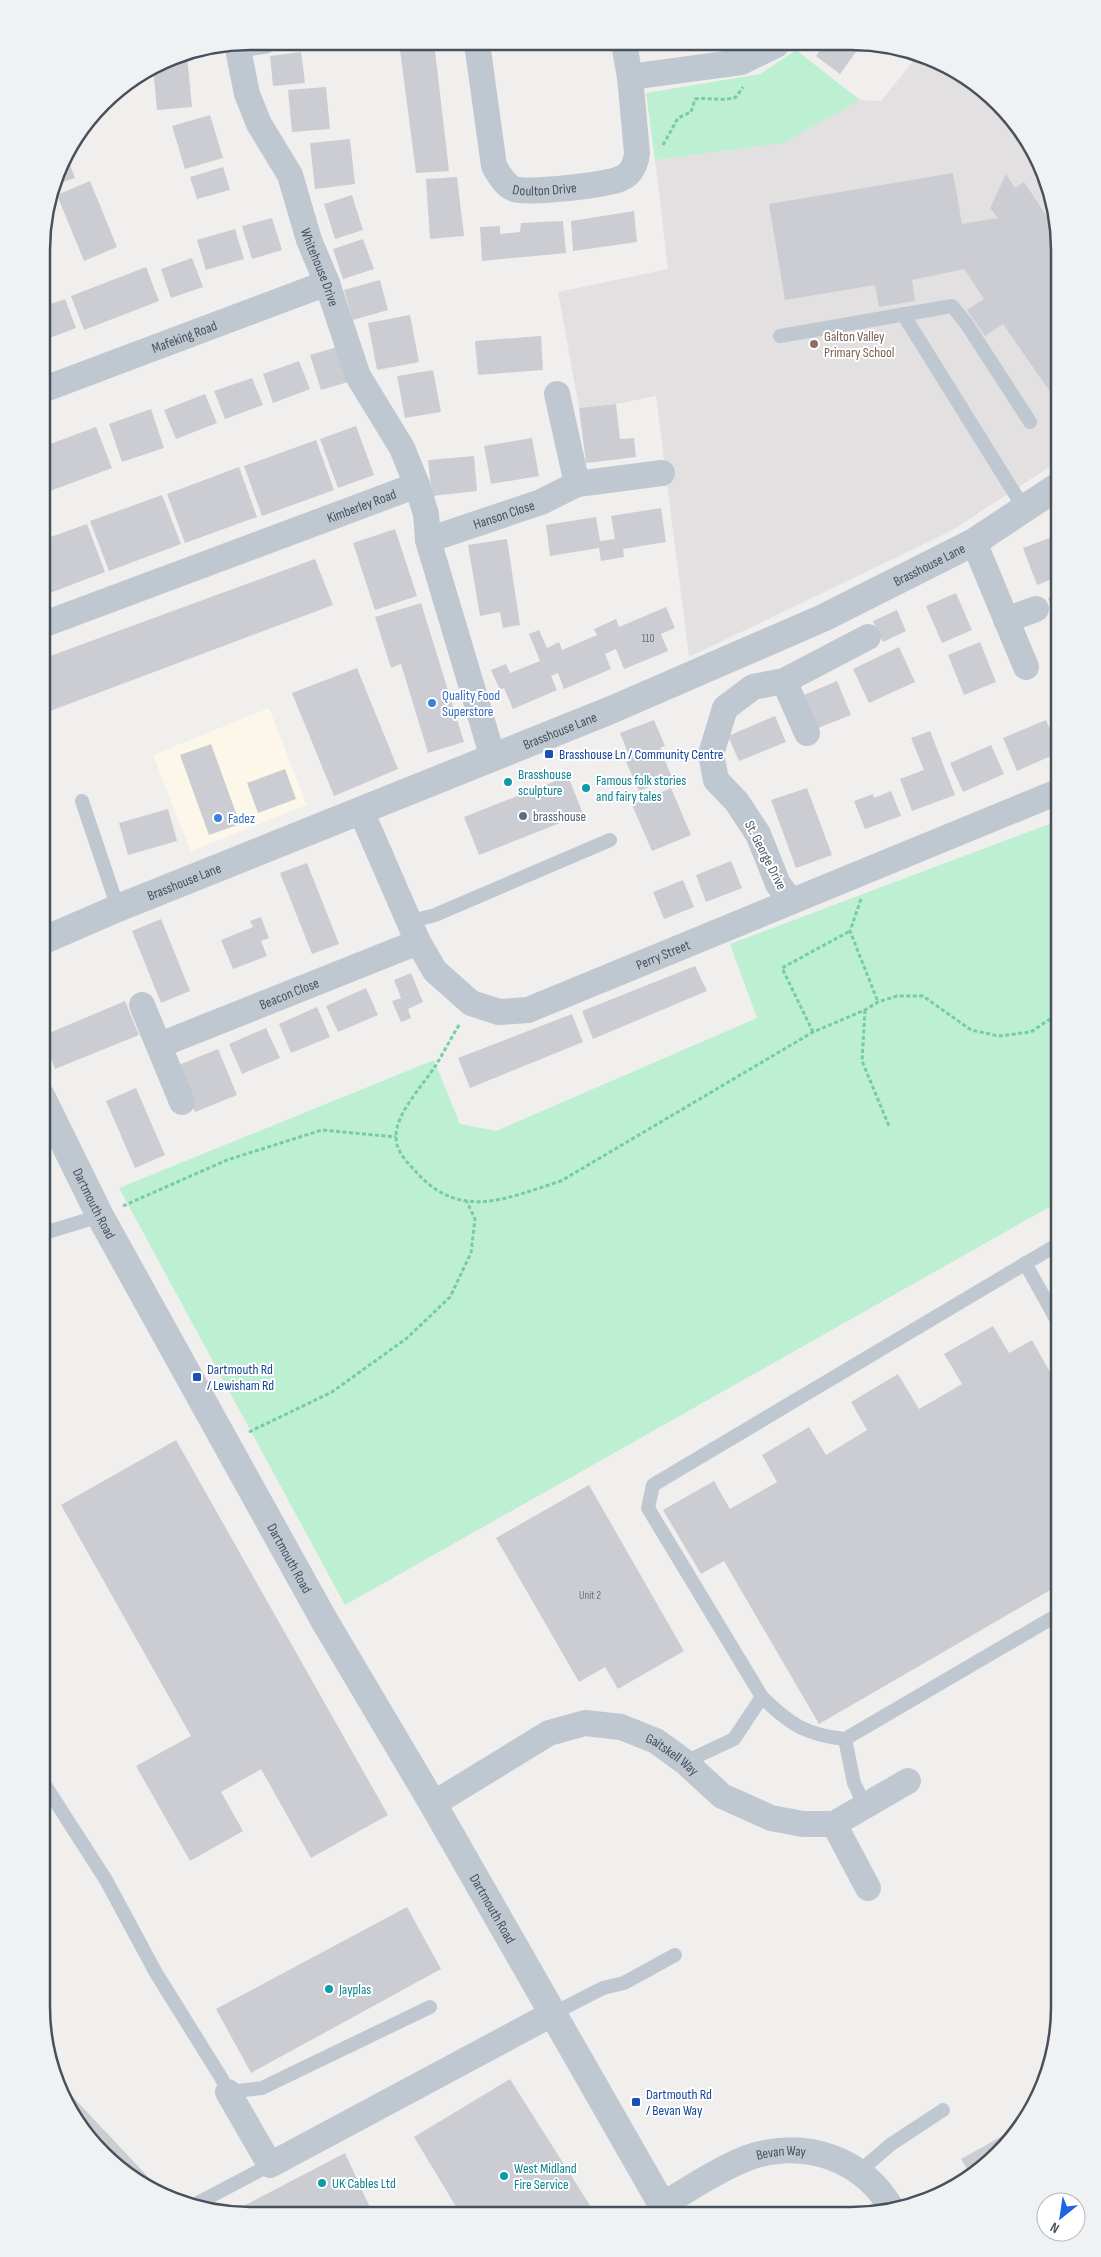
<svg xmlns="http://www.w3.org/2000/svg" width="1101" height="2257" font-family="'Sofia Sans Condensed',sans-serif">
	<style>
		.commercial { fill: #fcf7e8 }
		.education { fill: #e2e0e1 }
		.green { fill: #bdefd3 }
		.building { fill: #cbcdd3 }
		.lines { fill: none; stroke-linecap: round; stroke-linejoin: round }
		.path { stroke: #75cda6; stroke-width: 3; stroke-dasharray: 4 2.5; stroke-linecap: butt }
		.service { stroke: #bfc8d1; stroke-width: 14 }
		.minor { stroke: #bfc8d1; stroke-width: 26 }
		.tertiary { stroke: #bfc8d1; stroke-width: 28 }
		.education-dot { fill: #8d6e63; stroke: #fff; stroke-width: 2 }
		.shop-dot { fill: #3f7fe0; stroke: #fff; stroke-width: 2 }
		.transit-dot { fill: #1a4fb4; stroke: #fff; stroke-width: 2 }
		.culture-dot { fill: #0f9aa8; stroke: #fff; stroke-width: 2 }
		.service-dot { fill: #5c6f8a; stroke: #fff; stroke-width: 2 }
		.labels { text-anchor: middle; stroke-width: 4; stroke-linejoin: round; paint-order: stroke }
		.number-label { font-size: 11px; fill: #68707a }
		.street-label { font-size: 14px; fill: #47515c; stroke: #fff }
		.education-label { font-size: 14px; fill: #785e54; stroke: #fff; text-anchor: start }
		.shop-label { font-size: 14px; fill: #366cbe; stroke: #fff; text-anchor: start }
		.transit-label { font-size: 14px; fill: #164399; stroke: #fff; text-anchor: start }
		.culture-label { font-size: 14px; fill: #0d838f; stroke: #fff; text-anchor: start }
		.service-label { font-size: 14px; fill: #4e5e75; stroke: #fff; text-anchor: start }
		.rim { fill: none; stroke: #47515c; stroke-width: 2.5 }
	</style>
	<rect width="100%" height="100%" fill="#f1efee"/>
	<path class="commercial" d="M 269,708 L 307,805 L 191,851 L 153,755 Z"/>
	<path class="education" d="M 918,55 L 943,63 L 988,93 L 1024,134 L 1049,183 L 1060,250 L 1060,460 L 951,531 L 689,657 L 656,396 L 616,404 L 579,408 L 558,292 L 668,269 L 655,160 L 784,143 L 860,100 L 881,101 Z"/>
	<g class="green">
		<path d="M 796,50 L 860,100 L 784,143 L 655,160 L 646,93 L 760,74 Z"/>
		<path d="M 1060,820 L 1060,1201 L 345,1605 L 119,1188 L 434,1060 L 460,1124 L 496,1131 L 757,1018 L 730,944 Z"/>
	</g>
	<g class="building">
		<path d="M 399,42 L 434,42 L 449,171 L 416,173 Z"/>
		<path d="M 638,44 L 672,44 L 672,45 L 639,50 Z"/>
		<path d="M 824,45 L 861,45 L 840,74 L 816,56 Z"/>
		<path d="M 301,52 L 305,83 L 273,86 L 270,56 Z"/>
		<path d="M 187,55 L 192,107 L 157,110 L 153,68 L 171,57 Z"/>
		<path d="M 326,87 L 330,129 L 292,132 L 288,90 Z"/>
		<path d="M 210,115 L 223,158 L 185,169 L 172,126 Z"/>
		<path d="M 350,139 L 355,184 L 315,189 L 310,143 Z"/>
		<path d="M 66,154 L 75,178 L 55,185 L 63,158 Z"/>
		<path d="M 223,167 L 230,190 L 197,199 L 190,177 Z"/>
		<path d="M 953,173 L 962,224 L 998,218 L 990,208 L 1006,174 L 1015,188 L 1024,182 L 1056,230 L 1060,250 L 1060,406 L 1003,324 L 985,336 L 967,310 L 984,299 L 964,269 L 912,280 L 915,301 L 879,307 L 875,285 L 785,300 L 769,204 Z"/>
		<path d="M 457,177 L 464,236 L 430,239 L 426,179 Z"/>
		<path d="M 90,181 L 117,247 L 84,261 L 57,195 Z"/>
		<path d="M 352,195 L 363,230 L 335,239 L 324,204 Z"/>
		<path d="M 634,211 L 637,242 L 573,251 L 571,221 Z"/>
		<path d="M 272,218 L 282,250 L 252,259 L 242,226 Z"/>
		<path d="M 563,221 L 566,253 L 482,261 L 480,227 L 500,226 L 500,234 L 520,232 L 521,223 Z"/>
		<path d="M 235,229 L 244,259 L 206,270 L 197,240 Z"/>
		<path d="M 363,239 L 374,269 L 343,279 L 333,249 Z"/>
		<path d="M 192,258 L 203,287 L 171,298 L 161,269 Z"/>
		<path d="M 146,267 L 159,301 L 84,330 L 71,296 Z"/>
		<path d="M 380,280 L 388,310 L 353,320 L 344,290 Z"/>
		<path d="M 65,299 L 76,328 L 42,341 L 42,307 Z"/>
		<path d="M 410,315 L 419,362 L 377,370 L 368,323 Z"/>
		<path d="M 541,336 L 543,370 L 478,375 L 475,341 Z"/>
		<path d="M 337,347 L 348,382 L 321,390 L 310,355 Z"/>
		<path d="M 299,361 L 310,389 L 273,403 L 263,374 Z"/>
		<path d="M 433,370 L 441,412 L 405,418 L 397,376 Z"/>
		<path d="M 252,378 L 263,405 L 225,419 L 214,391 Z"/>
		<path d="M 205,394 L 217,423 L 176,439 L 164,410 Z"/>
		<path d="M 616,404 L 620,439 L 634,438 L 636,457 L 586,463 L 579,408 Z"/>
		<path d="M 151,409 L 164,448 L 122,462 L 109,424 Z"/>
		<path d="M 356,426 L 374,475 L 338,488 L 320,439 Z"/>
		<path d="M 96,427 L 112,468 L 42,494 L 42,447 Z"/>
		<path d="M 532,438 L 539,476 L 491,484 L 484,446 Z"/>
		<path d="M 316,440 L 334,490 L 262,516 L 244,466 Z"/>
		<path d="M 474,456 L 477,491 L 432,496 L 428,460 Z"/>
		<path d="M 239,467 L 257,517 L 185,543 L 167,494 Z"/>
		<path d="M 162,495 L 181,544 L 109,571 L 90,521 Z"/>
		<path d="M 661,508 L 666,542 L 623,549 L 624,557 L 601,561 L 599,548 L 550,556 L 546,525 L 596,517 L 600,541 L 608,540 L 615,539 L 611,516 Z"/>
		<path d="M 87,524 L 105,572 L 42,596 L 42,540 Z"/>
		<path d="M 395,529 L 417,596 L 375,610 L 353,543 Z"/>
		<path d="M 1060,534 L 1060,576 L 1037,585 L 1023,548 Z"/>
		<path d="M 507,539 L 520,625 L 503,628 L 500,612 L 480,616 L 468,545 Z"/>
		<path d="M 315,559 L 333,605 L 42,714 L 42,659 Z"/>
		<path d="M 956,593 L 972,630 L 942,643 L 926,606 Z"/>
		<path d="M 1060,594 L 1060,628 L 1048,598 Z"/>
		<path d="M 421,603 L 464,742 L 428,753 L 401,664 L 391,668 L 375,617 Z"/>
		<path d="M 666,607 L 675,628 L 661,634 L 668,651 L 624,669 L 616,649 L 605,654 L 611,669 L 564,689 L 558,673 L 551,676 L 557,690 L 513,709 L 504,688 L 500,690 L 491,670 L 506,664 L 510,673 L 540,661 L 529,634 L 539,630 L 547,648 L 559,642 L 562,650 L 597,635 L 594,629 L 616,619 L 619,627 Z"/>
		<path d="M 897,610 L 906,631 L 883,642 L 873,621 Z"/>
		<path d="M 980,642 L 996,682 L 964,695 L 948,655 Z"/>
		<path d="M 899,647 L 915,682 L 869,703 L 853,669 Z"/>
		<path d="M 357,668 L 398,769 L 334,796 L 292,693 Z"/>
		<path d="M 837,681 L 851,715 L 813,730 L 799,697 Z"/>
		<path d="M 775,716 L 786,742 L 739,761 L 728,736 Z"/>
		<path d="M 654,720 L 665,746 L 660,748 L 672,778 L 639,791 L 626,762 L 631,760 L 620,733 Z"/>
		<path d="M 1046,720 L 1060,752 L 1017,771 L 1003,738 Z"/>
		<path d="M 930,731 L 955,795 L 912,811 L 900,779 L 924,770 L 911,738 Z"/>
		<path d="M 211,744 L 240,824 L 209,835 L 180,755 Z"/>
		<path d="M 991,745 L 1004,774 L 963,792 L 950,763 Z"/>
		<path d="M 285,769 L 296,799 L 258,813 L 247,783 Z"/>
		<path d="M 568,776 L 583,814 L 479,855 L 464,817 Z"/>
		<path d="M 671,788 L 691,835 L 652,851 L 632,805 Z"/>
		<path d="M 807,788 L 832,855 L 796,868 L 771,800 Z"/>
		<path d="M 891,791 L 901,816 L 865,829 L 854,801 L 873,794 L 874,798 Z"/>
		<path d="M 168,809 L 177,841 L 128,855 L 119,823 Z"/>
		<path d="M 731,861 L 742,888 L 706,902 L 696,875 Z"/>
		<path d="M 307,863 L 339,944 L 312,954 L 280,873 Z"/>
		<path d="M 683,880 L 694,907 L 664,919 L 653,892 Z"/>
		<path d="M 261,917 L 269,938 L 261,941 L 267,956 L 233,969 L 221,940 L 253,927 L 250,921 Z"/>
		<path d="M 161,919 L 190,991 L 161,1003 L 132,931 Z"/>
		<path d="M 695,966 L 707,991 L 593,1039 L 582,1011 Z"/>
		<path d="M 411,973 L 423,1002 L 408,1009 L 411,1018 L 401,1022 L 392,1001 L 401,998 L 394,980 Z"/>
		<path d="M 366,988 L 378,1015 L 338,1032 L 326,1006 Z"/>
		<path d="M 125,1001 L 139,1035 L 55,1069 L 42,1036 Z"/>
		<path d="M 317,1007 L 330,1037 L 291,1053 L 279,1024 Z"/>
		<path d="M 572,1014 L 583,1042 L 470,1088 L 458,1058 Z"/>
		<path d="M 266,1028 L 280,1058 L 242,1074 L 229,1044 Z"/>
		<path d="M 218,1049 L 237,1095 L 195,1112 L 176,1066 Z"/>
		<path d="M 136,1088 L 165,1155 L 135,1168 L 106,1101 Z"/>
		<path d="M 993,1326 L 1009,1353 L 1032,1340 L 1059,1388 L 1059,1585 L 819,1724 L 724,1561 L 701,1574 L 663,1510 L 714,1481 L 730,1509 L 777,1482 L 762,1455 L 809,1427 L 826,1455 L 867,1430 L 851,1402 L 898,1374 L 919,1409 L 962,1384 L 944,1354 Z"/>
		<path d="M 176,1440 L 388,1815 L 311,1858 L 261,1769 L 221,1792 L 243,1831 L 190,1861 L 136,1766 L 191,1736 L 61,1505 Z"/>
		<path d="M 589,1485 L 684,1651 L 618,1689 L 605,1667 L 579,1682 L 496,1538 Z"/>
		<path d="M 407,1907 L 441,1969 L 251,2073 L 216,2009 Z"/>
		<path d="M 56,2079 L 151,2180 L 146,2185 L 113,2164 L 77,2123 Z"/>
		<path d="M 510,2079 L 596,2215 L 461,2215 L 414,2137 Z"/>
		<path d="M 1022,2125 L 1016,2134 L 971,2176 L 961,2159 Z"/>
		<path d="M 345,2153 L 373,2214 L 228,2214 Z"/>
	</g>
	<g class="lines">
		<g class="path">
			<path d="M 663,145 L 678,118 L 691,112 L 695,99 C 709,97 722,102 736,97 L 743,87"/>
			<path d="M 861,899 L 850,931 L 878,1002"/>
			<path d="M 865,1010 L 862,1061 L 889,1126"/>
			<path d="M 459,1025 C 451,1038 444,1052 436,1065 C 424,1084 395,1114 396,1137 C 396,1152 408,1163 417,1173 C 461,1221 507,1198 561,1181 L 813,1032 L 865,1010 L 878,1002 L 897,996 L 923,996 L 971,1030 L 999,1036 L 1031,1032 L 1060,1012"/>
			<path d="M 813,1032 L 782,968 L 850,931"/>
			<path d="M 123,1206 L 227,1160 L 322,1130 L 396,1137"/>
			<path d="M 249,1432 L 332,1392 L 407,1338 L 450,1297 L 471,1253 L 475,1219 L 467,1202"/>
		</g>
		<g class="service">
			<path d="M 903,314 L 1025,510"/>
			<path d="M 780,336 L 952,306 L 966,323 L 1030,422"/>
			<path d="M 82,801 L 118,908"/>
			<path d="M 409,922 L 435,915 L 610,840"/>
			<path d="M 41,1234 L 100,1216"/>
			<path d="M 1025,1263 L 1059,1324"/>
			<path d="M 1059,1614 L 845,1739 C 806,1735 789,1724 762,1697 L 648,1508 L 653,1485 L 1060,1243"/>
			<path d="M 845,1739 L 854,1783 L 865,1806"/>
			<path d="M 685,1762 L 734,1739 L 762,1697"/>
			<path d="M 41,1779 L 106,1880 L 156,1973 L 222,2079 L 228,2092 L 262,2088 L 430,2007"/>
			<path d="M 552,2014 L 603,1988 L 624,1983 L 675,1955"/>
			<path d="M 860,2171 L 890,2145 L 943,2110"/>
			<path d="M 192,2206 L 270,2165"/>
		</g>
		<g class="minor">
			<path id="s1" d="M 477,43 L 494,166 C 499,174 504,185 514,189 C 528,194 608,185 622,178 C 632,174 636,162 637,153 L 630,77 L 624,44"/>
			<path id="s2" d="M 237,44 L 247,94 L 259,124 L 290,175 L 309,240 L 327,283 L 358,376 L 402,448 L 417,485 L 426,514 L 428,540 L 493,758"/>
			<path d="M 237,45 L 264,41"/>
			<path d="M 630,77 L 741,62 L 776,45"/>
			<path id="s3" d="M 42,390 L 327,283"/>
			<path d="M 557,394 L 577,484"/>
			<path id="s4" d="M 428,540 L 541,502 L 577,484 L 662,473"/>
			<path d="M 974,542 L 1026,667"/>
			<path d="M 1006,620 L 1036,609"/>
			<path id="s5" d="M 42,625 L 417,485"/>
			<path d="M 784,681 L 807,733"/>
			<path id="s6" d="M 361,811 L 418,942 L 435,971 L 471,1003 L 499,1012 L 528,1010 L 1060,791"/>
			<path d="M 791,901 L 778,884 L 758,834 L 737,802 L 716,780 L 711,754 L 725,708 L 753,687 L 784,681 L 868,637"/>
			<path d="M 142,1005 L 182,1102"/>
			<path id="s7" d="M 160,1045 L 418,942"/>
			<path id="s8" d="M 433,1804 L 549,1733 L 585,1723 L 621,1727 L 656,1741 L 685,1762 L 722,1796 L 771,1818 L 803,1824 L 834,1824 L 908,1781"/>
			<path d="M 834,1824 L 868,1888"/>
			<path d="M 228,2092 L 270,2165 L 552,2014"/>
			<path id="s9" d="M 662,2205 C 688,2190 725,2165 753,2156 C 808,2140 863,2159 892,2209"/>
		</g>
		<g class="tertiary">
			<path id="s10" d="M 42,941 L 118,908 L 611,710 L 823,618 L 974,542 L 1060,485"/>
			<path id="s11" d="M 41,1096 L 100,1216 L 324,1620 L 433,1804 L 668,2215"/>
		</g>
	</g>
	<circle class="education-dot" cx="814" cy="344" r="5"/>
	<g class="shop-dot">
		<circle cx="432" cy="703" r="5"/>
		<circle cx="218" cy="818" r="5"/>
	</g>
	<g class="transit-dot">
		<rect x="544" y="749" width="10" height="10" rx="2.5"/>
		<rect x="192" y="1372" width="10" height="10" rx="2.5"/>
		<rect x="631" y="2097" width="10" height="10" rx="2.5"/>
	</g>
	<g class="culture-dot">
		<circle cx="508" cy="782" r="5"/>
		<circle cx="586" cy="788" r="5"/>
		<circle cx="329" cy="1989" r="5"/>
		<circle cx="504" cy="2176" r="5"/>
		<circle cx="322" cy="2183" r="5"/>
	</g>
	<circle class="service-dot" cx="523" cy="816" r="5"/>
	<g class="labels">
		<g class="number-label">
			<text x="648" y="642">110</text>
			<text x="590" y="1599">Unit 2</text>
		</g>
		<g class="street-label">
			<text dy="5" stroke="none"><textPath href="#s1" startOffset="186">Doulton Drive</textPath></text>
			<text dy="5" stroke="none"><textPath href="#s2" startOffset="240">Whitehouse Drive</textPath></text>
			<text dy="5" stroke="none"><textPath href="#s3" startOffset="152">Mafeking Road</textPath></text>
			<text dy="5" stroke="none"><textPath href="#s5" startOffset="341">Kimberley Road</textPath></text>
			<text dy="5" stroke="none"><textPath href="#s4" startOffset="80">Hanson Close</textPath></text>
			<text dy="5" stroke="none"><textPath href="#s10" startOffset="964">Brasshouse Lane</textPath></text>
			<text dy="5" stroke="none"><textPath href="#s10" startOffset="559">Brasshouse Lane</textPath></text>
			<text transform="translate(766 855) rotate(63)" y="5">St. George Drive</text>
			<text dy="5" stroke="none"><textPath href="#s10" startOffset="154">Brasshouse Lane</textPath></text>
			<text dy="5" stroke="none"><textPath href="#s6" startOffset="429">Perry Street</textPath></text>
			<text dy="5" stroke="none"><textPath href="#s7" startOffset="139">Beacon Close</textPath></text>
			<text dy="5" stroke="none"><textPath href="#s11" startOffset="120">Dartmouth Road</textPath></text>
			<text dy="5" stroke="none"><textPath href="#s11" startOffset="525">Dartmouth Road</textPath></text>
			<text dy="5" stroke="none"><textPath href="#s8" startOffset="268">Gaitskell Way</textPath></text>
			<text dy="5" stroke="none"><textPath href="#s11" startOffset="930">Dartmouth Road</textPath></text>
			<text dy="5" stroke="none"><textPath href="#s9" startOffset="132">Bevan Way</textPath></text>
		</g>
		<g class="education-label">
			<text x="824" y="341">Galton Valley<tspan x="824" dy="16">Primary School</tspan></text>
		</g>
		<g class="shop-label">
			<text x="442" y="700">Quality Food<tspan x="442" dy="16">Superstore</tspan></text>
			<text x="228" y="823">Fadez</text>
		</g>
		<g class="transit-label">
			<text x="559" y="759">Brasshouse Ln / Community Centre</text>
			<text x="207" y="1374">Dartmouth Rd<tspan x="207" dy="16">/ Lewisham Rd</tspan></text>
			<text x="646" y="2099">Dartmouth Rd<tspan x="646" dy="16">/ Bevan Way</tspan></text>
		</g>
		<g class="culture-label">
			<text x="518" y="779">Brasshouse<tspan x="518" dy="16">sculpture</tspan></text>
			<text x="596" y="785">Famous folk stories<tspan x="596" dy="16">and fairy tales</tspan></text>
			<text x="339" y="1994">Jayplas</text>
			<text x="514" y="2173">West Midland<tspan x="514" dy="16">Fire Service</tspan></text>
			<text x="332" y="2188">UK Cables Ltd</text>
		</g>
		<g class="service-label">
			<text x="533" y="821">brasshouse</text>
		</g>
	</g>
	<path d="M0 0H1101V2257H0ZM250 50H851A200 200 0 0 1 1051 250V2007A200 200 0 0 1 851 2207H250A200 200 0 0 1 50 2007V250A200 200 0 0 1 250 50Z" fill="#f0f1f2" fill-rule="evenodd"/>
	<path class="rim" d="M250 50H851A200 200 0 0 1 1051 250V2007A200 200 0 0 1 851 2207H250A200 200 0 0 1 50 2007V250A200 200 0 0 1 250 50Z"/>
	<g transform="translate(1061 2217) rotate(210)"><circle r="24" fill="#ffffff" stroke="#b5b9be"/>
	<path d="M0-4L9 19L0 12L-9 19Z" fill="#1a65e0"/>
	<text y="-8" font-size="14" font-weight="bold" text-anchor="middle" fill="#47515c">N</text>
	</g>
</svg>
